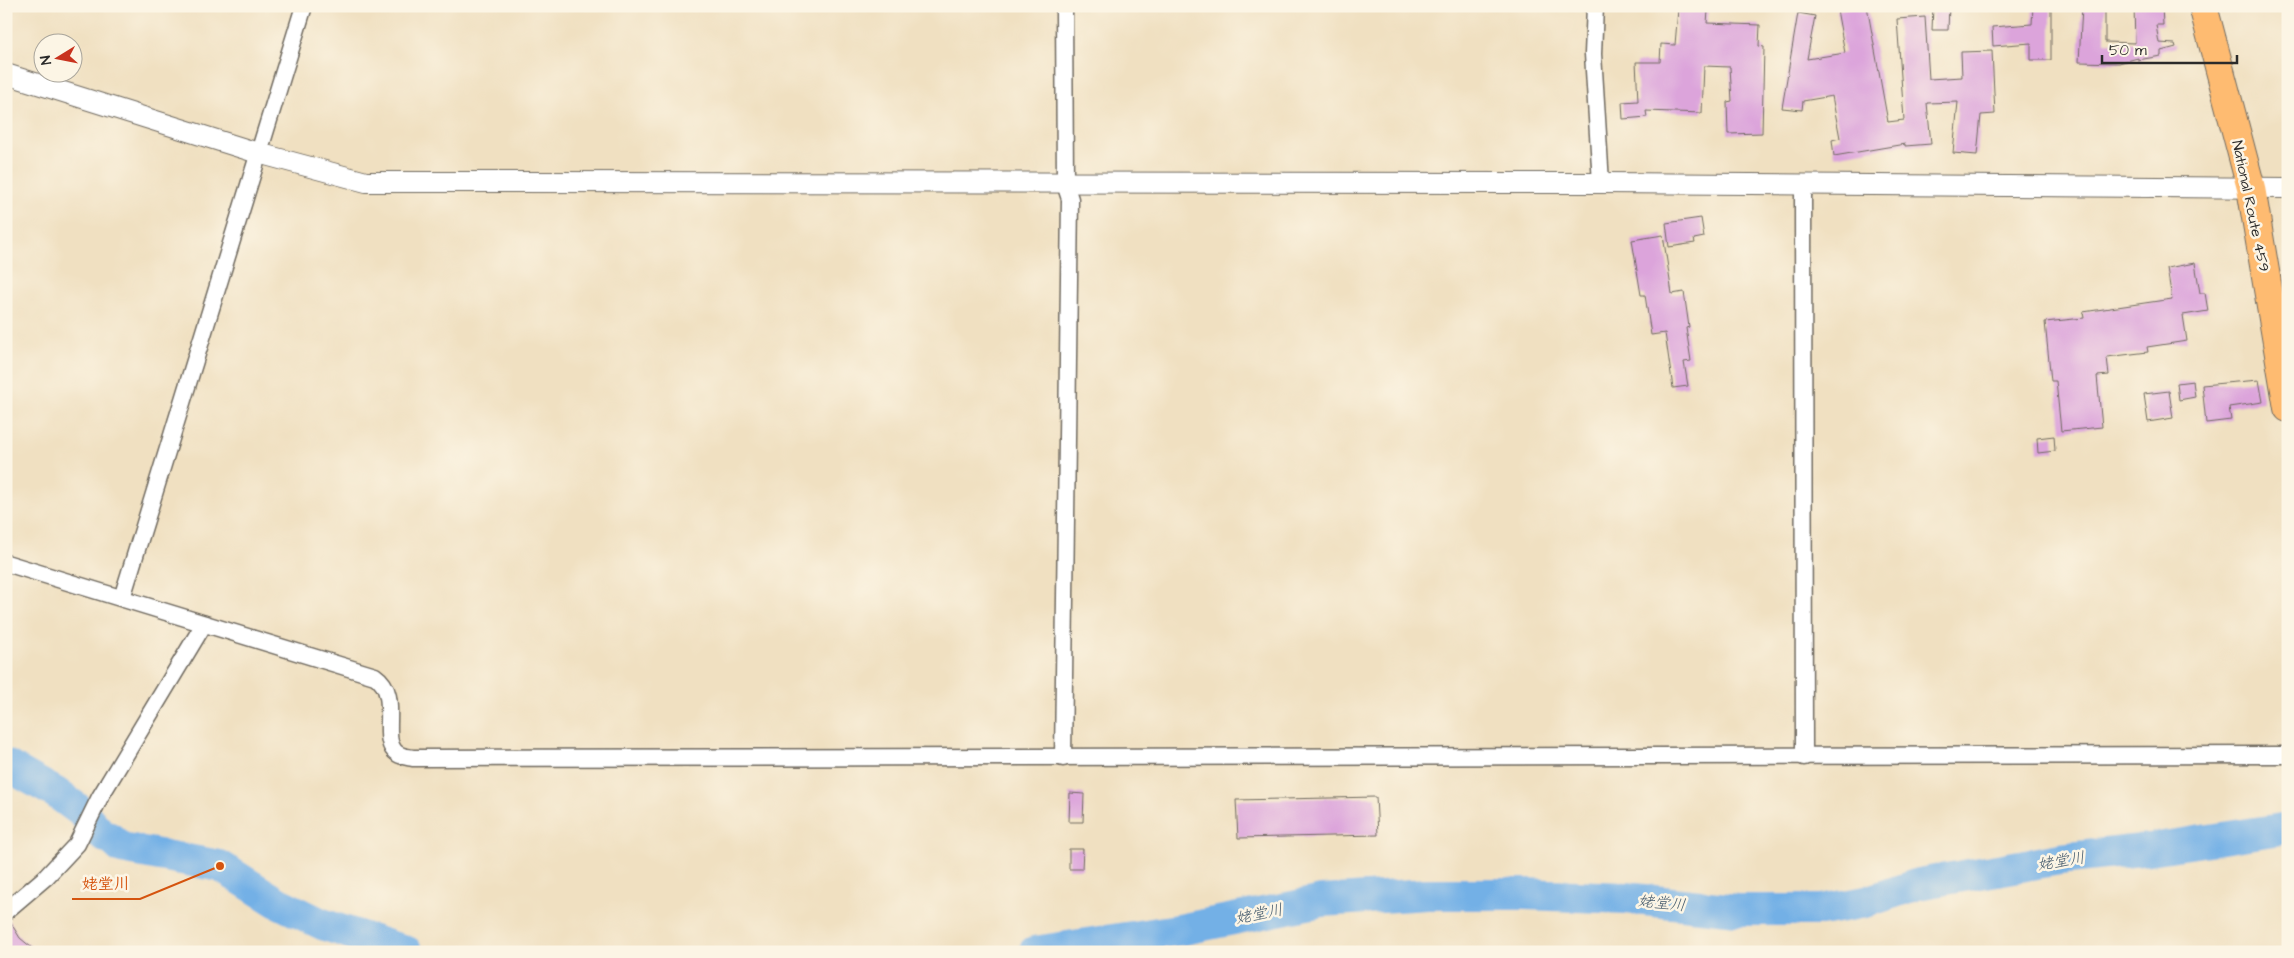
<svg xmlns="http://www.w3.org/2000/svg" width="2294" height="958" font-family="'Architects Daughter','Klee One',sans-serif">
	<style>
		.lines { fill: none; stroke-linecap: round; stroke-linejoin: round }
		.river { stroke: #73b0e6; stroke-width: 32 }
		.building { fill: #dca4db }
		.minor-casing { stroke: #706a60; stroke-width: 19 }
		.tertiary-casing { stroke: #706a60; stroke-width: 22 }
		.trunk-casing { stroke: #706a60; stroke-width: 30 }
		.minor { stroke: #fff; stroke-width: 16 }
		.tertiary { stroke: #fff; stroke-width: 20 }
		.trunk { stroke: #febb71; stroke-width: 28 }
		.labels { text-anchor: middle; stroke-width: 5; stroke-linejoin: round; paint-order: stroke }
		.street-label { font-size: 15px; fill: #2b2b2b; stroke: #fcf5e5 }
		.water-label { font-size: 16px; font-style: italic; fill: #445a6c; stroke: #fcf5e5 }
		.leader { fill: none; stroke: #d5540f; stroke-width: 2 }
		.callout-dot { fill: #d5540f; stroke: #fcf5e5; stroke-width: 2 }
		.callout-label { font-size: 16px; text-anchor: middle; font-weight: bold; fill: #d5540f; stroke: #fcf5e5; stroke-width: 5; stroke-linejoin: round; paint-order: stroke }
	</style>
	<rect width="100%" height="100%" fill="#fcf5e5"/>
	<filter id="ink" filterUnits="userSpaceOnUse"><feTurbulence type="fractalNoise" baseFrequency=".02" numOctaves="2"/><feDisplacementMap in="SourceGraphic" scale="10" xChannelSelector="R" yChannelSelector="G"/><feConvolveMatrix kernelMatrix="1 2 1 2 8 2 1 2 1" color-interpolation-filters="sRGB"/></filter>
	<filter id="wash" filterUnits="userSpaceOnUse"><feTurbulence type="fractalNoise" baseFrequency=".0096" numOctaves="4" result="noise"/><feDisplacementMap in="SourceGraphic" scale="20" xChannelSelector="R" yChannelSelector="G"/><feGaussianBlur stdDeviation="1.12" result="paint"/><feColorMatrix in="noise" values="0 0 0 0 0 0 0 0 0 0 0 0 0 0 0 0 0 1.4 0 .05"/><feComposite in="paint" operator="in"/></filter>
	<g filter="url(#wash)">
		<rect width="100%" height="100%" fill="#f0e0c1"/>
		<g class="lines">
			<g class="river">
				<path d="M 6,765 L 56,793 L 82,812 L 103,836 L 110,838 L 121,848 L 220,866 L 277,902 L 322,924 L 407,952"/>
				<path d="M 1034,952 L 1184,929 L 1322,901 L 1427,894 L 1525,894 L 1626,898 L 1737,910 L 1821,910 L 1866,902 L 1918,884 L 2060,859 L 2150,849 L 2288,828"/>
			</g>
		</g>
		<g id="blocks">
			<g class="building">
				<path d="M 1858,6 L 1867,6 L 1888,122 L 1904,120 L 1897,19 L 1925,17 L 1929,79 L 1962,77 L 1961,52 L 1992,51 L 1995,114 L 1981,115 L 1977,155 L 1953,153 L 1958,102 L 1927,103 L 1931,144 L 1905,146 L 1905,144 L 1834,156 L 1832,140 L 1840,138 L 1832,96 L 1803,101 L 1802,110 L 1782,108 L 1798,13 L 1815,16 L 1807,59 L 1845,53 L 1837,10 Z"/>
				<path d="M 1933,6 L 1949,6 L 1948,30 L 1932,30 Z"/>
				<path d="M 2033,6 L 2051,6 L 2051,60 L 2031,60 L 2031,43 L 1993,46 L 1992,27 L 2032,24 Z"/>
				<path d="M 2082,6 L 2105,6 L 2105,42 L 2135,43 L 2134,6 L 2162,6 L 2163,25 L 2156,25 L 2159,43 L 2175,44 L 2176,47 L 2161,51 L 2161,56 L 2138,60 L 2138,58 L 2119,63 L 2079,62 Z"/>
				<path d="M 1678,9 L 1708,11 L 1707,23 L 1760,25 L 1759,46 L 1764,47 L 1762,133 L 1728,134 L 1727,102 L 1732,101 L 1730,67 L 1704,66 L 1702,113 L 1646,111 L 1647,117 L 1623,119 L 1622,102 L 1638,101 L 1636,62 L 1660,62 L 1661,44 L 1675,45 Z"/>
				<path d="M 1701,218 L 1704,237 L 1694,239 L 1695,243 L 1669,247 L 1666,223 Z"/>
				<path d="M 1663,235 L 1672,294 L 1684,292 L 1689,327 L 1686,328 L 1691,361 L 1684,362 L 1688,386 L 1673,388 L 1665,333 L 1651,335 L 1645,295 L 1641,295 L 1632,240 Z"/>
				<path d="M 2195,263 L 2200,293 L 2205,293 L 2208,311 L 2183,315 L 2187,341 L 2147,347 L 2148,352 L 2107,357 L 2109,375 L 2097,376 L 2102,427 L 2061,431 L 2056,381 L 2051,381 L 2045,322 L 2084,318 L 2083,312 L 2172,299 L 2167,268 Z"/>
				<path d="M 2259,380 L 2263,402 L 2229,407 L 2231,420 L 2206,423 L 2202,385 Z"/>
				<path d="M 2193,381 L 2195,397 L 2179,400 L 2177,383 Z"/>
				<path d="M 2169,391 L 2173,418 L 2148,422 L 2144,394 Z"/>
				<path d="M 2054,436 L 2055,451 L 2038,453 L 2037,438 Z"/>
				<path d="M 1070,793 L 1084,794 L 1083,822 L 1069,822 Z"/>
				<path d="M 1376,797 L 1378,835 L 1238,838 L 1236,800 Z"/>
				<path d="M 1069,849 L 1083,849 L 1082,869 L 1069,869 Z"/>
				<path d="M 9,920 L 20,938 L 37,952 L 15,952 L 6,945 L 6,921 Z"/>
			</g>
		</g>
	</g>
	<g filter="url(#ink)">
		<use href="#blocks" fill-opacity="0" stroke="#706a60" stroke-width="1"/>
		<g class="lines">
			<defs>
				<g id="minor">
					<path d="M 1595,6 L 1593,54 L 1601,183"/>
					<path d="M 1803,184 L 1804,757"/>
					<path d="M 6,563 L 375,676 C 403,695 377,741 398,754 C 403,757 409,757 413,758 L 2288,755"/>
					<path d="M 122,598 L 304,6"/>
					<path d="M 1063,758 L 1070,199 L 1065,184 L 1064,6"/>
					<path d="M 6,911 L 46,877 L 77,844 L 100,797 L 204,624"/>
				</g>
				<path id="tertiary" d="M 6,74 L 258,153 L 366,182 L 1601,183 L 2288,188"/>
				<path id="trunk" d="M 2203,6 L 2251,188 L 2288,408"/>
			</defs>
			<use href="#minor" class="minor-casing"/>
			<use href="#tertiary" class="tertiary-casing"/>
			<use href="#trunk" class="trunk-casing"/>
			<use href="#minor" class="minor"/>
			<use href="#tertiary" class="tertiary"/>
			<use href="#trunk" class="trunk"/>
		</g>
	</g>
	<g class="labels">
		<g class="street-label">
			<text transform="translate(2251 206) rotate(78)" y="5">National Route 459</text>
		</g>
		<g class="water-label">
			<text transform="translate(2061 860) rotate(-9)" y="6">姥堂川</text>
			<text transform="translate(1662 902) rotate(6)" y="6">姥堂川</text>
			<text transform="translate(1259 913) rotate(-11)" y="6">姥堂川</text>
		</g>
	</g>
	<path class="leader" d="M220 866L140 899H72"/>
	<circle class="callout-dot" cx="220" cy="866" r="5"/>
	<g class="callout-label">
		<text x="106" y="889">姥堂川</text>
	</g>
	<rect width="2294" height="958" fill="none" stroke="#fcf5e5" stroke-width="25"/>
	<g transform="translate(58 58) rotate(260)"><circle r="24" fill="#fcf5e5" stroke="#a8a49b"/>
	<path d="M0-4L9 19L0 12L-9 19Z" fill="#c8321e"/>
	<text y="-8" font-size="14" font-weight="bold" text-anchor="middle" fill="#2b2b2b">N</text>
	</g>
	<path d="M2102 55v8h135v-8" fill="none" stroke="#2b2b2b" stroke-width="2.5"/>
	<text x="2109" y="55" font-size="15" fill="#2b2b2b" stroke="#fcf5e5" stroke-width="4" paint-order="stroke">50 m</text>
</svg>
